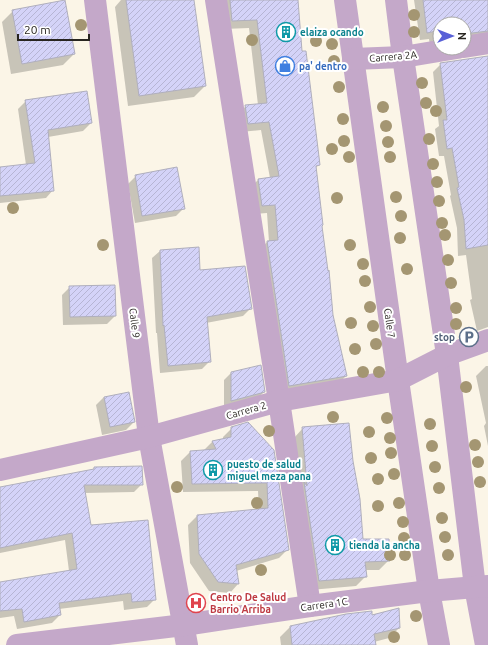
<svg xmlns="http://www.w3.org/2000/svg" width="488" height="645" font-family="Ubuntu,sans-serif">
	<style>
		.shadow { fill: #0003 }
		.building { fill: url(#building-hatch); stroke: #b0afbd }
		.lines { fill: none; stroke-linecap: round; stroke-linejoin: round }
		.minor { stroke: #c4a8c9; stroke-width: 22 }
		.tree { fill: #a49672 }
		.labels { text-anchor: middle; stroke-width: 4; stroke-linejoin: round; paint-order: stroke }
		.culture-label { font-size: 10px; font-weight: bold; fill: #0d838f; stroke: #fff; text-anchor: start }
		.street-label { font-size: 10px; fill: #282520; stroke: #fff }
		.shop-label { font-size: 10px; font-weight: bold; fill: #366cbe; stroke: #fff; text-anchor: start }
		.service-label { font-size: 10px; font-weight: bold; fill: #4e5e75; stroke: #fff; text-anchor: end }
		.health-label { font-size: 10px; font-weight: bold; fill: #be3a42; stroke: #fff; text-anchor: start }
	</style>
	<defs>
		<pattern id="building-hatch" width="6" height="6" patternUnits="userSpaceOnUse"><rect width="6" height="6" fill="#d4d3f8"/><path d="M-1 1l2-2M0 6l6-6M5 7l2-2" fill="none" stroke="#b6b5d4"/></pattern>
	</defs>
	<rect width="100%" height="100%" fill="#fbf5e7"/>
	<g class="shadow">
		<path d="M 121,0 L 193,0 L 205,86 L 194,97 L 128,106 L 115,7 Z"/>
		<path d="M 222,0 L 297,0 L 301,52 L 319,165 L 315,168 L 332,315 L 346,376 L 338,384 L 281,394 L 259,251 L 267,242 L 269,242 L 267,213 L 254,214 L 250,188 L 258,180 L 270,178 L 261,130 L 240,132 L 237,115 L 246,106 L 258,105 L 249,28 L 224,29 Z"/>
		<path d="M 414,0 L 488,0 L 488,41 L 464,40 L 464,24 L 440,24 L 440,44 L 430,46 L 429,39 L 420,40 Z"/>
		<path d="M 13,11 L 74,54 L 63,65 L 11,74 L 2,22 Z"/>
		<path d="M 488,57 L 488,327 L 477,331 L 470,300 L 472,299 L 466,255 L 458,256 L 457,228 L 450,196 L 451,195 L 444,156 L 439,156 L 435,129 L 439,126 L 433,72 L 441,64 Z"/>
		<path d="M 26,101 L 91,123 L 83,131 L 48,137 L 53,190 L 46,198 L 0,203 L 0,168 L 26,165 L 18,109 Z"/>
		<path d="M 136,176 L 184,208 L 176,216 L 135,223 L 128,184 Z"/>
		<path d="M 160,251 L 199,271 L 251,308 L 243,316 L 206,323 L 210,361 L 202,369 L 160,373 L 157,333 L 156,333 L 152,258 Z"/>
		<path d="M 70,287 L 115,316 L 107,324 L 63,325 L 62,295 Z"/>
		<path d="M 486,366 L 488,366 L 488,446 L 484,426 L 486,423 L 476,376 Z"/>
		<path d="M 232,372 L 264,392 L 256,400 L 224,408 L 224,380 Z"/>
		<path d="M 104,397 L 134,422 L 126,430 L 102,435 L 96,405 Z"/>
		<path d="M 232,428 L 273,450 L 288,549 L 279,558 L 236,571 L 238,584 L 230,593 L 209,591 L 190,563 L 188,525 L 197,516 L 259,510 L 258,491 L 183,492 L 181,461 L 190,452 L 203,451 L 212,442 L 223,440 L 223,437 Z"/>
		<path d="M 303,428 L 362,540 L 389,560 L 379,570 L 365,570 L 366,576 L 356,586 L 310,590 L 294,438 Z"/>
		<path d="M 141,467 L 142,484 L 134,492 L 84,493 L 90,526 L 155,599 L 147,607 L 124,610 L 123,601 L 59,609 L 60,615 L 52,623 L 17,629 L 14,616 L 0,618 L 0,583 L 69,571 L 65,540 L 0,553 L 0,488 L 92,470 L 94,468 Z"/>
		<path d="M 371,616 L 399,628 L 389,638 L 374,642 L 375,645 L 281,645 L 280,637 L 290,627 Z"/>
	</g>
	<g class="building">
		<path d="M 65,0 L 75,54 L 22,64 L 12,10 Z"/>
		<path d="M 126,0 L 194,0 L 206,86 L 139,96 Z"/>
		<path d="M 230,0 L 298,0 L 302,51 L 306,51 L 320,165 L 316,166 L 323,225 L 322,226 L 328,271 L 329,270 L 333,315 L 347,376 L 289,386 L 267,241 L 278,240 L 275,205 L 262,206 L 258,179 L 279,176 L 269,122 L 248,124 L 245,105 L 267,103 L 257,20 L 232,21 Z"/>
		<path d="M 423,0 L 488,0 L 488,31 L 464,34 L 464,24 L 440,24 L 440,38 L 437,39 L 436,31 L 427,33 Z"/>
		<path d="M 488,56 L 488,245 L 466,249 L 464,220 L 457,188 L 459,187 L 452,148 L 447,149 L 443,120 L 447,120 L 440,63 Z"/>
		<path d="M 87,91 L 92,123 L 48,130 L 54,191 L 0,196 L 0,167 L 35,163 L 25,100 Z"/>
		<path d="M 177,167 L 185,209 L 142,216 L 135,175 Z"/>
		<path d="M 199,247 L 200,270 L 245,266 L 252,309 L 207,317 L 211,362 L 168,366 L 164,325 L 163,326 L 160,250 Z"/>
		<path d="M 115,285 L 116,316 L 70,317 L 69,286 Z"/>
		<path d="M 261,365 L 265,392 L 231,401 L 231,372 Z"/>
		<path d="M 129,392 L 135,422 L 110,427 L 104,397 Z"/>
		<path d="M 248,422 L 274,450 L 289,550 L 236,565 L 239,584 L 218,582 L 199,554 L 197,515 L 268,508 L 267,483 L 192,484 L 190,451 L 216,449 L 212,441 L 231,437 L 231,427 Z"/>
		<path d="M 349,423 L 353,461 L 360,499 L 363,539 L 389,539 L 390,561 L 365,562 L 367,577 L 319,581 L 304,482 L 307,486 L 302,427 Z"/>
		<path d="M 142,466 L 143,485 L 84,485 L 91,525 L 148,520 L 156,600 L 132,602 L 131,593 L 59,603 L 61,615 L 24,622 L 22,609 L 0,611 L 0,582 L 77,569 L 72,533 L 0,548 L 0,487 L 94,469 L 94,467 Z"/>
		<path d="M 399,608 L 400,628 L 374,634 L 376,645 L 292,645 L 290,626 L 346,614 L 372,611 L 372,615 Z"/>
	</g>
	<g class="lines">
		<g class="minor">
			<path d="M 95,0 L 149,437 L 187,645"/>
			<path d="M 216,0 L 279,401 L 310,606"/>
			<path d="M 345,0 L 398,380 L 429,591 L 439,645"/>
			<path d="M 396,0 L 403,57 L 447,355 L 475,587 L 486,645"/>
			<path d="M 464,47 L 488,43"/>
			<path d="M 353,59 L 403,57 L 457,48"/>
			<path d="M 0,470 L 149,437 L 279,401 L 398,380 L 447,355 L 488,340"/>
			<path d="M 17,645 L 184,625 L 310,606 L 429,591 L 488,586"/>
		</g>
	</g>
	<g class="tree">
		<circle cx="414" cy="15" r="6"/>
		<circle cx="81" cy="25" r="6"/>
		<circle cx="414" cy="32" r="6"/>
		<circle cx="252" cy="40" r="6"/>
		<circle cx="316" cy="41" r="6"/>
		<circle cx="332" cy="44" r="6"/>
		<circle cx="334" cy="61" r="6"/>
		<circle cx="422" cy="83" r="6"/>
		<circle cx="339" cy="87" r="6"/>
		<circle cx="426" cy="103" r="6"/>
		<circle cx="383" cy="107" r="6"/>
		<circle cx="436" cy="111" r="6"/>
		<circle cx="343" cy="119" r="6"/>
		<circle cx="386" cy="126" r="6"/>
		<circle cx="429" cy="139" r="6"/>
		<circle cx="344" cy="141" r="6"/>
		<circle cx="388" cy="142" r="6"/>
		<circle cx="332" cy="149" r="6"/>
		<circle cx="349" cy="157" r="6"/>
		<circle cx="390" cy="157" r="6"/>
		<circle cx="433" cy="164" r="6"/>
		<circle cx="437" cy="182" r="6"/>
		<circle cx="396" cy="197" r="6"/>
		<circle cx="337" cy="198" r="6"/>
		<circle cx="439" cy="201" r="6"/>
		<circle cx="13" cy="208" r="6"/>
		<circle cx="401" cy="216" r="6"/>
		<circle cx="442" cy="223" r="6"/>
		<circle cx="445" cy="235" r="6"/>
		<circle cx="400" cy="238" r="6"/>
		<circle cx="103" cy="245" r="6"/>
		<circle cx="350" cy="245" r="6"/>
		<circle cx="448" cy="260" r="6"/>
		<circle cx="363" cy="264" r="6"/>
		<circle cx="407" cy="269" r="6"/>
		<circle cx="365" cy="281" r="6"/>
		<circle cx="451" cy="283" r="6"/>
		<circle cx="370" cy="307" r="6"/>
		<circle cx="456" cy="308" r="6"/>
		<circle cx="351" cy="323" r="6"/>
		<circle cx="456" cy="324" r="6"/>
		<circle cx="373" cy="326" r="6"/>
		<circle cx="376" cy="344" r="6"/>
		<circle cx="355" cy="349" r="6"/>
		<circle cx="363" cy="372" r="6"/>
		<circle cx="379" cy="372" r="6"/>
		<circle cx="466" cy="387" r="6"/>
		<circle cx="333" cy="417" r="6"/>
		<circle cx="387" cy="418" r="6"/>
		<circle cx="430" cy="424" r="6"/>
		<circle cx="269" cy="431" r="6"/>
		<circle cx="369" cy="432" r="6"/>
		<circle cx="390" cy="438" r="6"/>
		<circle cx="475" cy="445" r="6"/>
		<circle cx="432" cy="446" r="6"/>
		<circle cx="391" cy="453" r="6"/>
		<circle cx="371" cy="458" r="6"/>
		<circle cx="478" cy="462" r="6"/>
		<circle cx="435" cy="467" r="6"/>
		<circle cx="394" cy="474" r="6"/>
		<circle cx="378" cy="479" r="6"/>
		<circle cx="480" cy="482" r="6"/>
		<circle cx="177" cy="487" r="6"/>
		<circle cx="439" cy="488" r="6"/>
		<circle cx="257" cy="503" r="6"/>
		<circle cx="399" cy="503" r="6"/>
		<circle cx="378" cy="506" r="6"/>
		<circle cx="442" cy="518" r="6"/>
		<circle cx="403" cy="522" r="6"/>
		<circle cx="445" cy="537" r="6"/>
		<circle cx="404" cy="538" r="6"/>
		<circle cx="390" cy="555" r="6"/>
		<circle cx="405" cy="555" r="6"/>
		<circle cx="448" cy="555" r="6"/>
		<circle cx="261" cy="570" r="6"/>
		<circle cx="416" cy="616" r="6"/>
		<circle cx="394" cy="637" r="6"/>
	</g>
	<defs>
		<symbol id="building-ring" viewBox="-11 -11 22 22"><circle r="9.5" fill="#fff" stroke="#0f9aa8" stroke-width="1.5"/><path d="M-4-6H4V6H1V3H-1V6H-4ZM-2.5-4.3h1.7v1.8h-1.7ZM.8-4.3h1.7v1.8H.8ZM-2.5-1h1.7V.8h-1.7ZM.8-1h1.7V.8H.8Z" fill="#0f9aa8"/></symbol>
		<symbol id="shop-ring" viewBox="-11 -11 22 22"><circle r="9.5" fill="#fff" stroke="#3f7fe0" stroke-width="1.5"/><path d="M-5-2.5h2.3a2.7 3.5 0 0 1 5.4 0H5L5.5 6h-11ZM-1.5-2.5h3a1.5 2.3 0 0 0-3 0Z" fill="#3f7fe0"/></symbol>
		<symbol id="parking-ring" viewBox="-11 -11 22 22"><circle r="9.5" fill="#fff" stroke="#5c6f8a" stroke-width="1.5"/><path d="M-3.5-5.5H1a3.5 3.5 0 0 1 0 7H-1V5.5H-3.5ZM-1-3.4V-.6H.8a1.4 1.4 0 0 0 0-2.8Z" fill="#5c6f8a"/></symbol>
		<symbol id="hospital-ring" viewBox="-11 -11 22 22"><circle r="9.5" fill="#fff" stroke="#e0444e" stroke-width="1.5"/><path d="M-5-5h3v3.5h4V-5h3V5h-3V1.5h-4V5h-3Z" fill="#e0444e"/></symbol>
	</defs>
	<g fill-rule="evenodd">
		<use href="#building-ring" x="275" y="21" width="22" height="22"/>
		<use href="#shop-ring" x="274" y="55" width="22" height="22"/>
		<use href="#parking-ring" x="458" y="326" width="22" height="22"/>
		<use href="#building-ring" x="202" y="459" width="22" height="22"/>
		<use href="#building-ring" x="324" y="534" width="22" height="22"/>
		<use href="#hospital-ring" x="185" y="592" width="22" height="22"/>
	</g>
	<g class="labels">
		<g class="culture-label">
			<text x="300" y="36">elaiza ocando</text>
			<text x="227" y="468">puesto de salud<tspan x="227" dy="12">miguel meza pana</tspan></text>
			<text x="349" y="549">tienda la ancha</text>
		</g>
		<g class="street-label">
			<text transform="translate(393 56) rotate(-5)" y="4">Carrera 2A</text>
			<text transform="translate(135 323) rotate(83)" y="4">Calle 9</text>
			<text transform="translate(390 323) rotate(82)" y="4">Calle 7</text>
			<text transform="translate(246 410) rotate(-16)" y="4">Carrera 2</text>
			<text transform="translate(324 604) rotate(-8)" y="4">Carrera 1C</text>
		</g>
		<g class="shop-label">
			<text x="299" y="70">pa' dentro</text>
		</g>
		<g class="service-label">
			<text x="455" y="341">stop</text>
		</g>
		<g class="health-label">
			<text x="210" y="601">Centro De Salud<tspan x="210" dy="12">Barrio Arriba</tspan></text>
		</g>
	</g>
	<g transform="translate(452 36) rotate(90)"><circle r="19" fill="#ffffff" stroke="#a9a8a6"/>
	<path d="M0-3L7 15L0 10L-7 15Z" fill="#5860d7"/>
	<text y="-6" font-size="11" font-weight="bold" text-anchor="middle" fill="#282520">N</text>
	</g>
	<path d="M18 34v6h71v-6" fill="none" stroke="#282520" stroke-width="2"/>
	<text x="24" y="34" font-size="12" fill="#282520" stroke="#ffffff" stroke-width="3" paint-order="stroke">20 m</text>
</svg>
